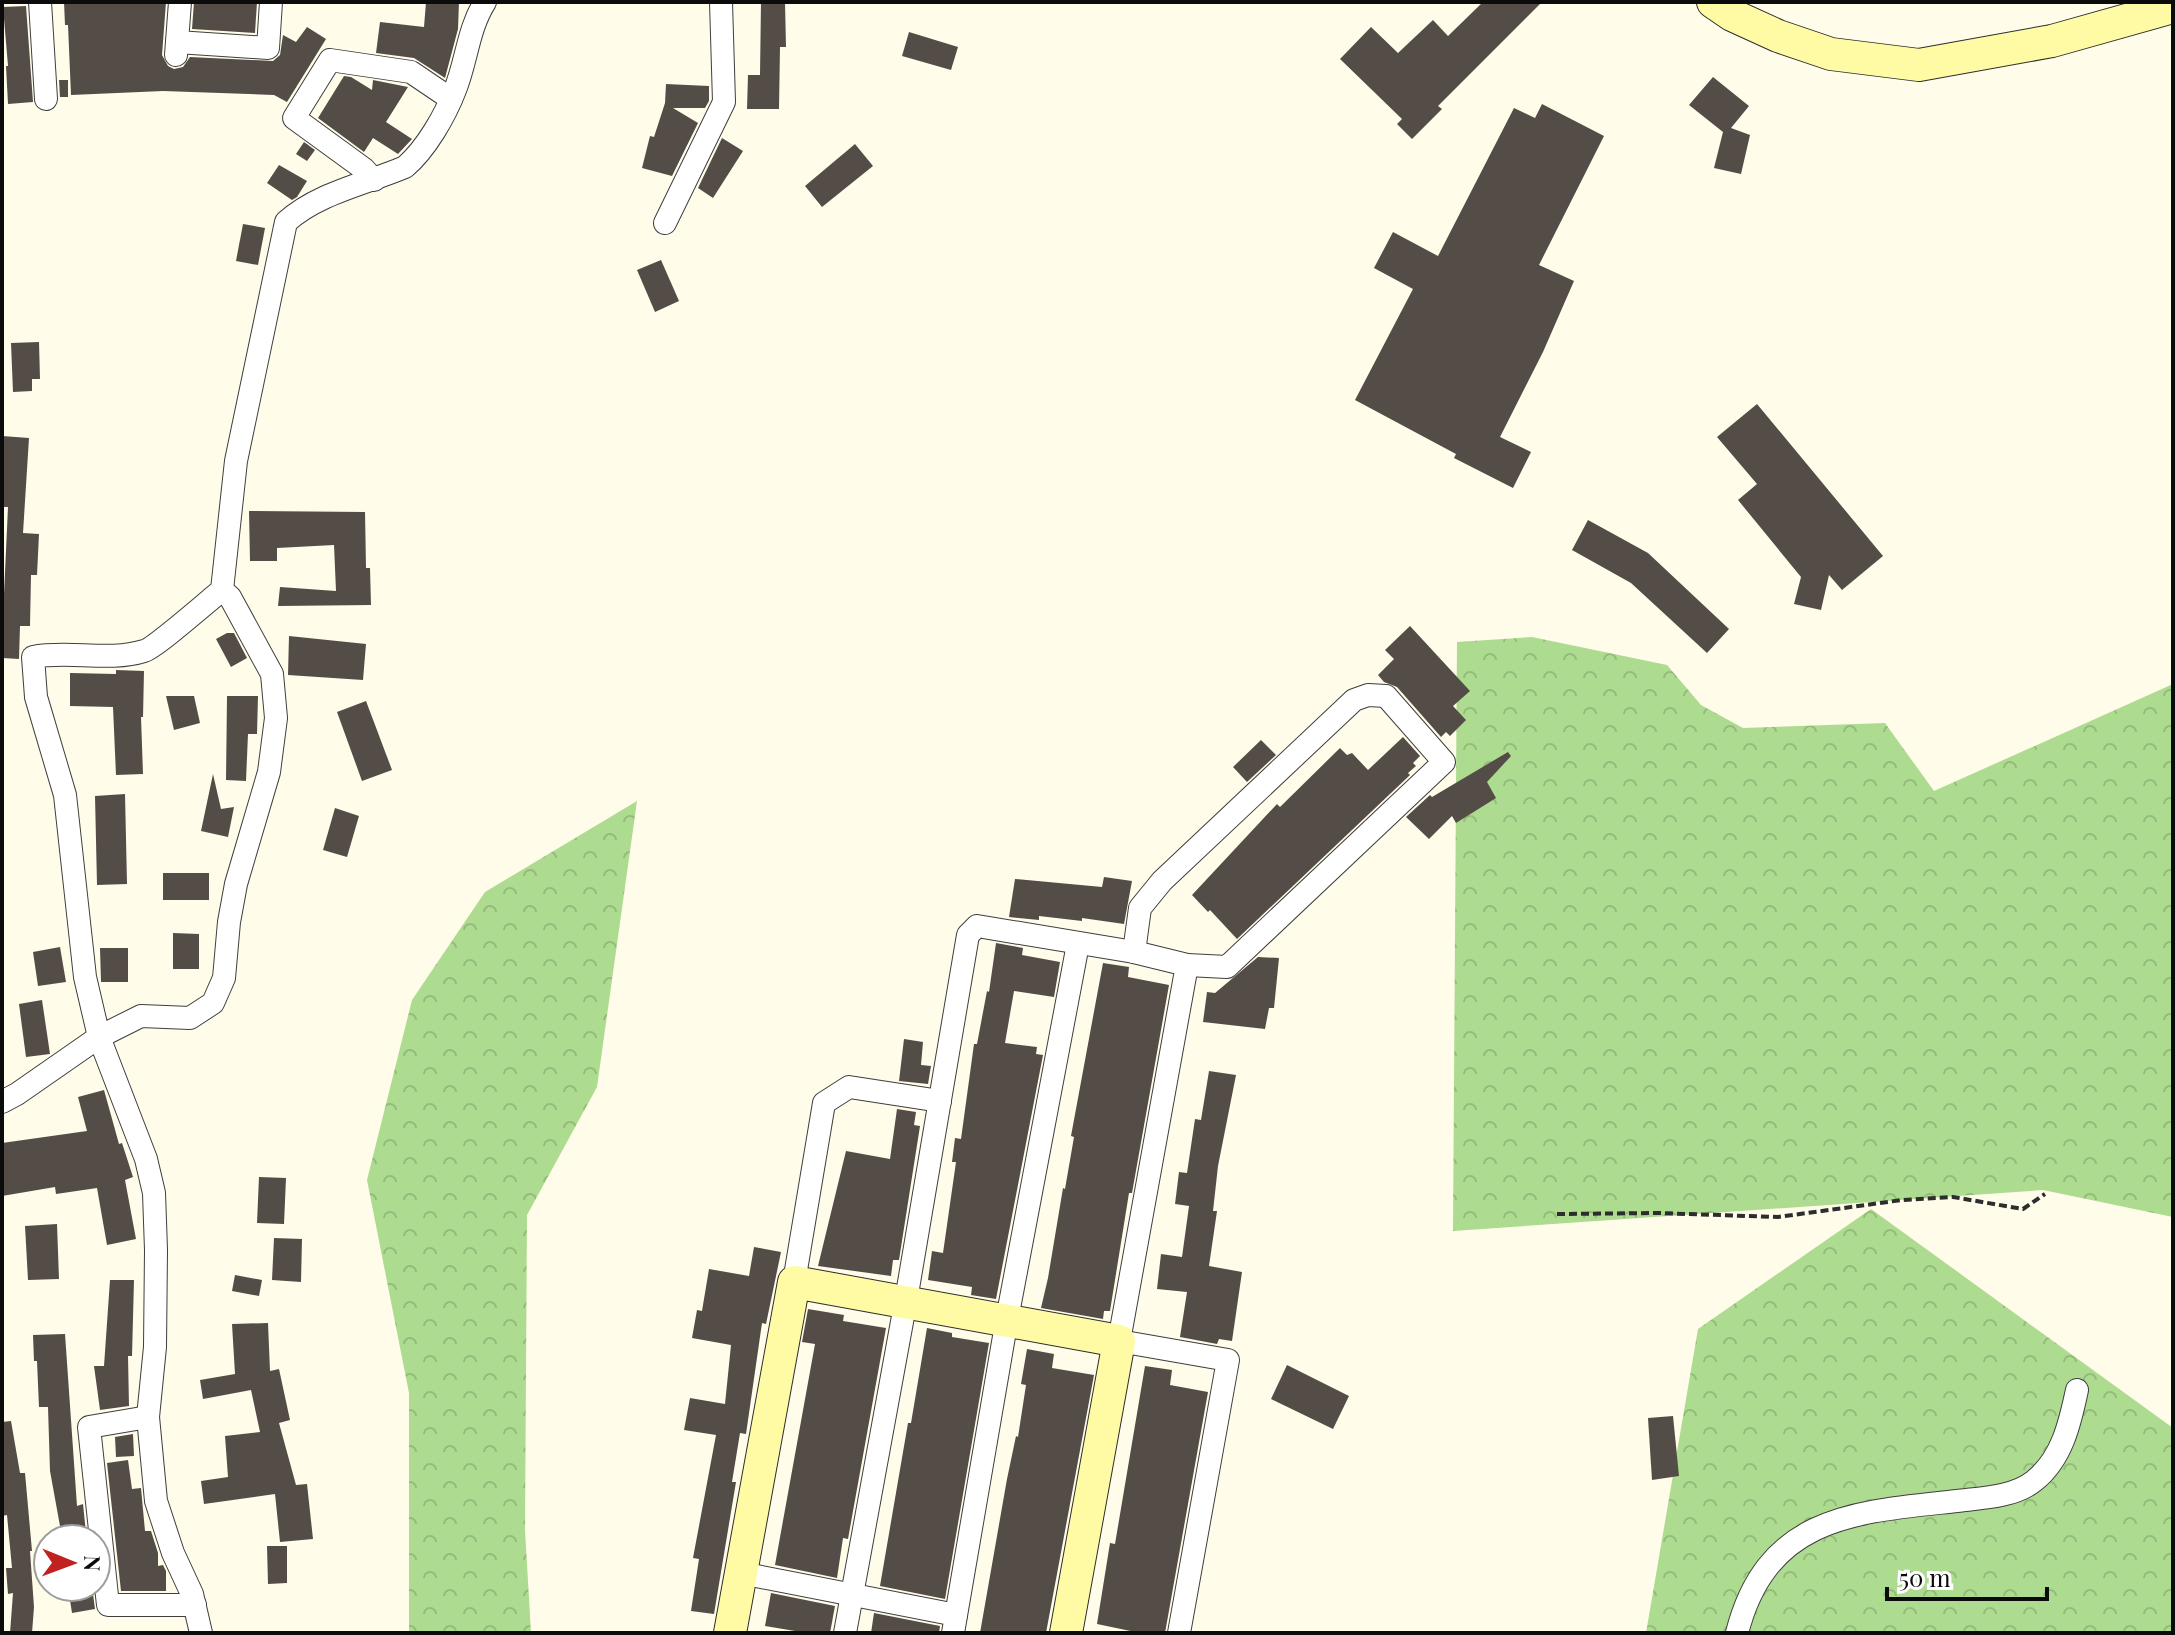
<svg xmlns="http://www.w3.org/2000/svg" width="2175" height="1635" font-family="'Playfair Display',serif">
	<style>
		.forest { fill: url(#forest-crowns) }
		.building { fill: #544d47 }
		.lines { fill: none; stroke-linecap: round; stroke-linejoin: round }
		.street-casing { stroke: #3e3e3e; stroke-width: 24 }
		.secondary-casing { stroke: #2d2d2d; stroke-width: 34 }
		.path { stroke: #2d2d2d; stroke-width: 4; stroke-dasharray: 8 4; stroke-linecap: butt }
		.street { stroke: #fff; stroke-width: 22 }
		.secondary { stroke: #fffba4; stroke-width: 32 }
	</style>
	<defs>
		<pattern id="forest-crowns" width="20" height="18" patternUnits="userSpaceOnUse" patternTransform="scale(2)"><rect width="20" height="18" fill="#addb90"/><path d="M2 6a3 3 0 1 1 6 0M12 15a3 3 0 1 1 6 0" fill="none" stroke="#94bb7b"/></pattern>
	</defs>
	<rect width="100%" height="100%" fill="#fffce9"/>
	<g class="forest">
		<path d="M 1532,637 L 1667,665 L 1701,705 L 1743,728 L 1885,723 L 1934,791 L 2173,684 L 2173,1217 L 2043,1190 L 1453,1231 L 1457,642 Z"/>
		<path d="M 637,801 L 597,1087 L 527,1215 L 525,1530 L 531,1633 L 409,1633 L 409,1393 L 367,1180 L 412,1000 L 485,892 Z"/>
		<path d="M 1871,1209 L 2173,1428 L 2173,1633 L 1646,1633 L 1698,1329 Z"/>
	</g>
	<g class="building">
		<path d="M 64,2 L 166,2 L 162,55 L 168,66 L 174,69 L 183,67 L 190,57 L 273,61 L 280,55 L 283,35 L 296,42 L 307,27 L 326,39 L 287,102 L 274,95 L 163,91 L 71,95 L 68,25 L 65,25 Z"/>
		<path d="M 194,2 L 257,2 L 255,33 L 192,29 Z"/>
		<path d="M 426,2 L 459,2 L 458,29 L 445,78 L 414,58 L 376,53 L 380,22 L 424,27 Z"/>
		<path d="M 761,2 L 785,2 L 786,47 L 780,47 L 779,109 L 747,109 L 748,75 L 760,75 Z"/>
		<path d="M 1483,2 L 1542,2 L 1438,106 L 1442,109 L 1412,139 L 1397,124 L 1402,119 L 1340,59 L 1371,27 L 1398,53 L 1433,20 L 1448,36 Z"/>
		<path d="M 26,6 L 33,102 L 8,104 L 6,66 L 8,66 L 3,7 Z"/>
		<path d="M 909,32 L 958,47 L 951,70 L 902,56 Z"/>
		<path d="M 344,76 L 351,77 L 372,90 L 373,80 L 408,87 L 386,122 L 412,139 L 398,154 L 373,138 L 364,152 L 318,118 Z"/>
		<path d="M 1713,77 L 1749,106 L 1731,128 L 1750,135 L 1741,174 L 1714,168 L 1723,132 L 1689,105 Z"/>
		<path d="M 59,80 L 68,80 L 68,97 L 60,97 Z"/>
		<path d="M 666,84 L 709,86 L 709,101 L 705,108 L 673,108 L 698,123 L 672,176 L 642,168 L 650,136 L 654,137 L 665,103 Z"/>
		<path d="M 1542,104 L 1604,136 L 1539,265 L 1574,281 L 1543,352 L 1500,437 L 1531,452 L 1513,488 L 1454,458 L 1456,454 L 1355,400 L 1413,289 L 1374,268 L 1393,232 L 1438,256 L 1514,108 L 1535,118 Z"/>
		<path d="M 722,138 L 743,151 L 713,198 L 698,188 Z"/>
		<path d="M 304,142 L 315,150 L 307,161 L 296,154 Z"/>
		<path d="M 855,144 L 873,166 L 822,207 L 805,186 Z"/>
		<path d="M 279,165 L 307,181 L 297,197 L 292,200 L 267,183 Z"/>
		<path d="M 243,224 L 265,228 L 258,265 L 236,261 Z"/>
		<path d="M 661,260 L 679,301 L 655,312 L 637,270 Z"/>
		<path d="M 39,342 L 40,379 L 32,379 L 32,391 L 13,392 L 11,343 Z"/>
		<path d="M 1757,404 L 1883,556 L 1842,590 L 1829,575 L 1821,610 L 1794,604 L 1801,577 L 1738,500 L 1757,484 L 1717,437 Z"/>
		<path d="M 2,436 L 29,438 L 23,533 L 39,534 L 37,575 L 31,575 L 30,626 L 20,626 L 19,659 L 2,658 L 2,594 L 4,594 L 8,507 L 2,507 Z"/>
		<path d="M 249,511 L 365,512 L 366,568 L 370,568 L 371,605 L 278,606 L 280,587 L 336,591 L 334,545 L 277,548 L 277,561 L 250,561 Z"/>
		<path d="M 1588,520 L 1648,553 L 1729,629 L 1707,653 L 1631,583 L 1572,550 Z"/>
		<path d="M 1410,626 L 1470,691 L 1453,706 L 1466,720 L 1450,736 L 1446,732 L 1441,737 L 1397,687 L 1384,682 L 1378,675 L 1394,659 L 1385,650 Z"/>
		<path d="M 227,633 L 234,633 L 247,658 L 231,667 L 216,639 Z"/>
		<path d="M 289,636 L 366,644 L 363,680 L 288,675 Z"/>
		<path d="M 116,670 L 144,671 L 143,717 L 141,717 L 143,774 L 116,775 L 113,707 L 70,706 L 70,673 L 116,674 Z"/>
		<path d="M 166,696 L 194,696 L 200,723 L 174,730 Z"/>
		<path d="M 227,696 L 258,696 L 257,734 L 248,734 L 246,781 L 226,780 Z"/>
		<path d="M 366,701 L 392,770 L 362,781 L 337,712 Z"/>
		<path d="M 1403,737 L 1420,756 L 1413,763 L 1416,766 L 1408,773 L 1410,775 L 1237,939 L 1210,910 L 1208,912 L 1192,895 L 1277,804 L 1280,807 L 1340,748 L 1347,755 L 1352,753 L 1368,770 Z"/>
		<path d="M 1261,740 L 1276,755 L 1247,782 L 1233,767 Z"/>
		<path d="M 1508,752 L 1511,756 L 1487,782 L 1496,798 L 1456,823 L 1452,816 L 1429,839 L 1406,817 L 1430,795 L 1432,797 Z"/>
		<path d="M 213,774 L 221,809 L 234,807 L 228,837 L 201,831 Z"/>
		<path d="M 125,794 L 127,884 L 97,885 L 95,796 Z"/>
		<path d="M 335,808 L 359,816 L 347,857 L 323,850 Z"/>
		<rect x="163" y="873" width="46" height="27"/>
		<path d="M 1104,877 L 1132,881 L 1124,924 L 1082,918 L 1082,921 L 1039,916 L 1039,920 L 1009,917 L 1015,879 L 1102,887 Z"/>
		<path d="M 173,933 L 199,934 L 199,969 L 173,969 Z"/>
		<path d="M 996,943 L 1023,948 L 1022,955 L 1060,962 L 1054,997 L 1014,991 L 1005,1043 L 1037,1047 L 1036,1054 L 1043,1055 L 996,1299 L 971,1295 L 972,1287 L 928,1280 L 932,1251 L 943,1253 L 956,1162 L 952,1162 L 955,1138 L 961,1139 L 974,1044 L 977,1044 L 987,991 L 989,992 Z"/>
		<path d="M 60,947 L 66,982 L 38,986 L 33,952 Z"/>
		<path d="M 100,948 L 128,948 L 128,982 L 101,982 Z"/>
		<path d="M 1258,957 L 1279,958 L 1274,1008 L 1269,1008 L 1265,1029 L 1203,1022 L 1207,992 L 1215,993 Z"/>
		<path d="M 1103,963 L 1129,967 L 1128,977 L 1169,985 L 1132,1193 L 1129,1193 L 1110,1311 L 1104,1311 L 1103,1319 L 1041,1308 L 1048,1278 L 1063,1188 L 1065,1189 L 1074,1137 L 1071,1136 Z"/>
		<path d="M 42,1000 L 50,1054 L 26,1057 L 19,1004 Z"/>
		<path d="M 904,1039 L 923,1042 L 921,1065 L 931,1066 L 928,1084 L 899,1081 Z"/>
		<path d="M 1209,1071 L 1236,1075 L 1218,1166 L 1213,1211 L 1217,1211 L 1209,1266 L 1242,1272 L 1232,1341 L 1219,1339 L 1217,1344 L 1180,1337 L 1187,1292 L 1157,1289 L 1161,1254 L 1182,1257 L 1189,1206 L 1175,1204 L 1179,1172 L 1187,1173 L 1195,1119 L 1201,1120 Z"/>
		<path d="M 104,1090 L 119,1144 L 122,1143 L 133,1177 L 125,1180 L 136,1239 L 107,1245 L 97,1188 L 56,1194 L 55,1187 L 2,1196 L 2,1143 L 87,1131 L 78,1097 Z"/>
		<path d="M 897,1109 L 916,1112 L 914,1125 L 920,1126 L 899,1260 L 893,1260 L 891,1276 L 818,1266 L 846,1151 L 890,1159 Z"/>
		<path d="M 259,1177 L 286,1178 L 284,1224 L 257,1223 Z"/>
		<path d="M 57,1224 L 59,1279 L 28,1280 L 25,1226 Z"/>
		<path d="M 274,1238 L 302,1239 L 301,1282 L 272,1280 Z"/>
		<path d="M 754,1247 L 781,1252 L 766,1324 L 762,1323 L 746,1434 L 740,1433 L 732,1482 L 736,1482 L 714,1614 L 691,1611 L 699,1559 L 693,1558 L 716,1435 L 684,1430 L 690,1398 L 725,1404 L 731,1345 L 692,1338 L 697,1310 L 702,1311 L 709,1269 L 749,1276 Z"/>
		<path d="M 235,1275 L 262,1280 L 259,1296 L 232,1291 Z"/>
		<path d="M 110,1280 L 134,1280 L 132,1356 L 128,1356 L 129,1406 L 100,1410 L 94,1366 L 104,1366 Z"/>
		<path d="M 808,1309 L 844,1315 L 843,1321 L 886,1328 L 848,1539 L 843,1538 L 837,1578 L 775,1565 L 815,1344 L 802,1342 Z"/>
		<path d="M 268,1323 L 270,1371 L 279,1369 L 290,1420 L 279,1423 L 296,1485 L 307,1484 L 313,1539 L 280,1542 L 275,1494 L 204,1504 L 201,1481 L 228,1477 L 225,1436 L 260,1432 L 251,1390 L 203,1399 L 200,1380 L 235,1374 L 232,1324 Z"/>
		<path d="M 927,1328 L 952,1333 L 952,1337 L 989,1343 L 945,1599 L 880,1586 L 908,1423 L 911,1423 Z"/>
		<path d="M 65,1334 L 77,1506 L 83,1504 L 86,1533 L 62,1537 L 50,1471 L 48,1407 L 39,1407 L 37,1361 L 34,1361 L 33,1335 Z"/>
		<path d="M 1027,1349 L 1054,1354 L 1052,1368 L 1094,1375 L 1046,1633 L 980,1633 L 1007,1479 L 1016,1436 L 1018,1437 L 1026,1385 L 1021,1384 Z"/>
		<path d="M 1287,1365 L 1349,1396 L 1333,1429 L 1271,1399 Z"/>
		<path d="M 1145,1366 L 1172,1370 L 1170,1385 L 1208,1392 L 1165,1633 L 1140,1633 L 1097,1624 L 1110,1543 L 1115,1544 Z"/>
		<path d="M 1673,1416 L 1679,1476 L 1652,1480 L 1648,1418 Z"/>
		<path d="M 11,1421 L 20,1473 L 25,1473 L 32,1551 L 30,1551 L 34,1607 L 32,1633 L 10,1633 L 13,1593 L 8,1594 L 6,1568 L 12,1568 L 7,1515 L 2,1516 L 2,1422 Z"/>
		<path d="M 133,1434 L 134,1456 L 116,1457 L 115,1437 Z"/>
		<path d="M 128,1460 L 132,1489 L 141,1488 L 145,1531 L 151,1531 L 158,1553 L 158,1566 L 163,1565 L 166,1571 L 166,1591 L 121,1591 L 107,1463 Z"/>
		<path d="M 267,1546 L 287,1546 L 287,1583 L 268,1584 Z"/>
		<path d="M 68,1587 L 92,1587 L 95,1609 L 72,1613 Z"/>
		<path d="M 771,1593 L 835,1606 L 830,1633 L 807,1633 L 765,1626 Z"/>
		<path d="M 874,1613 L 940,1626 L 939,1633 L 871,1633 Z"/>
	</g>
	<g class="lines">
		<defs>
			<g id="street">
				<path d="M 40,2 L 46,99"/>
				<path d="M 177,42 L 268,48 L 271,2"/>
				<path d="M 176,55 L 180,2"/>
				<path d="M 374,180 L 364,169 L 294,118 L 330,60 L 411,72 L 451,99"/>
				<path d="M 665,223 L 724,102 L 721,2"/>
				<path d="M 222,590 L 230,597 L 272,674 L 276,718 L 269,772 L 236,884 L 229,922 L 224,978 L 213,1003 L 190,1018 L 141,1016 L 99,1037 L 85,977 L 65,795 L 36,697 L 33,657 C 69,650 109,662 144,651 C 155,648 208,601 222,590 L 236,461 L 286,222 C 318,193 365,184 405,167 C 426,149 445,116 455,90 C 467,60 468,29 485,2"/>
				<path d="M 1134,952 L 1140,908 L 1162,881 L 1354,700 L 1368,695 L 1386,696 L 1444,762 L 1227,967 L 1187,965"/>
				<path d="M 2,1102 L 17,1094 L 99,1037 L 146,1159 L 154,1193 L 156,1250 L 155,1347 L 148,1417 L 156,1501 L 173,1553 L 192,1594 L 201,1633"/>
				<path d="M 794,1282 L 824,1103 L 849,1087 L 940,1101"/>
				<path d="M 148,1417 L 89,1427 L 108,1605 L 195,1605"/>
				<path d="M 741,1573 L 956,1615"/>
				<path d="M 845,1633 L 906,1300 L 968,935 L 977,926 L 1134,952 L 1187,965 L 1119,1341 L 1228,1360 L 1179,1633"/>
				<path d="M 953,1633 L 1007,1319 L 1078,944"/>
				<path d="M 1737,1633 C 1767,1515 1856,1512 1957,1501 C 1982,1498 2014,1497 2034,1481 C 2062,1459 2070,1423 2077,1390"/>
			</g>
			<g id="secondary">
				<path d="M 1713,2 L 1732,15 L 1778,36 L 1831,54 L 1919,65 L 2052,41 L 2173,7"/>
				<path d="M 730,1633 L 794,1282 L 1119,1341 L 1066,1633"/>
			</g>
		</defs>
		<use href="#street" class="street-casing"/>
		<use href="#secondary" class="secondary-casing"/>
		<path class="path" d="M 1557,1214 L 1658,1213 L 1778,1217 L 1902,1200 L 1953,1197 L 2023,1209 L 2045,1194"/>
		<use href="#street" class="street"/>
		<use href="#secondary" class="secondary"/>
	</g>
	<rect width="2175" height="1635" fill="none" stroke="#0b0b0b" stroke-width="8"/>
	<g transform="translate(72 1563) rotate(91)"><circle r="38" fill="#ffffff" stroke="#9d9d9d" stroke-width="2"/>
	<path d="M0-6L14 30L0 20L-14 30Z" fill="#bf221f"/>
	<text y="-12" font-size="22" font-weight="bold" text-anchor="middle" fill="#0b0b0b">N</text>
	</g>
	<path d="M1887 1587v12h160v-12" fill="none" stroke="#0b0b0b" stroke-width="4"/>
	<text x="1899" y="1587" font-size="24" fill="#0b0b0b" stroke="#ffffff" stroke-width="6" paint-order="stroke">50 m</text>
</svg>
